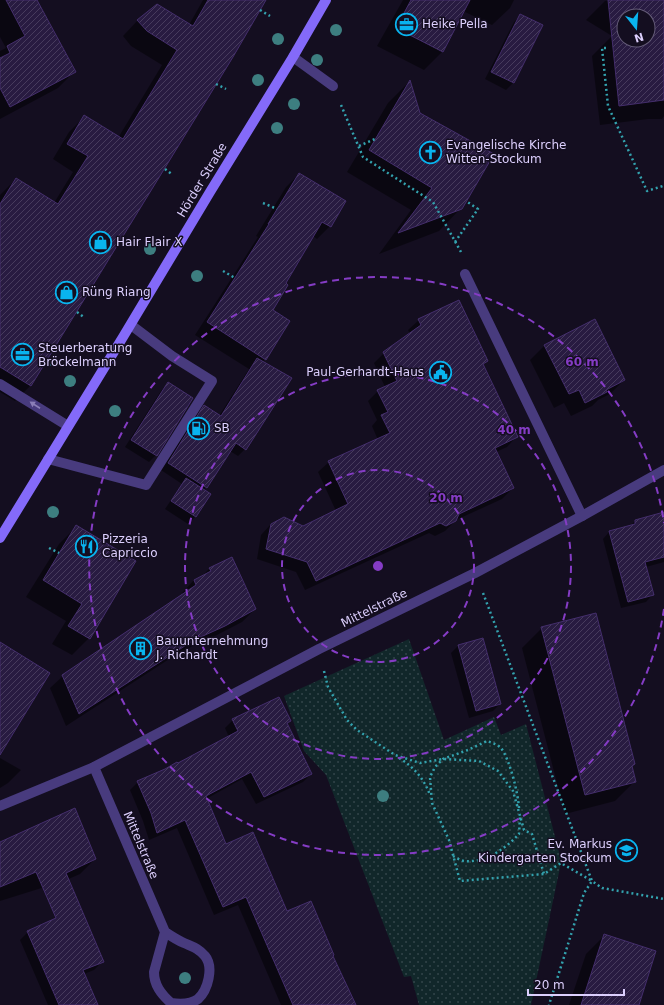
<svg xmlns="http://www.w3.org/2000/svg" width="664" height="1005" font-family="'DejaVu Sans',sans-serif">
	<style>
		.park { fill: url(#park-dots) }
		.shadow { fill: #0007; fill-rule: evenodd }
		.building { fill: url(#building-hatch); stroke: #442e6c; fill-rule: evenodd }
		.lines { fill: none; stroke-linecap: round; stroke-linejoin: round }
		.path { stroke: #33a2ae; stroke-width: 2.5; stroke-dasharray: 2 3; stroke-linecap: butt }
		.lane { stroke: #483b7e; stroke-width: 10 }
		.street { stroke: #483b7e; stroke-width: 10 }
		.secondary { stroke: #846af9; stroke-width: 10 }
		.tree { fill: #3d7e80 }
		.oneway { fill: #8b7eb7 }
		.ring { fill: none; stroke: #853cc5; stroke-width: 2; stroke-dasharray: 7 5 }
		.labels { text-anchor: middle; stroke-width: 3; stroke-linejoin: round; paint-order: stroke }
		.poi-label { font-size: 12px; fill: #dccffd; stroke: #140e20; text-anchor: start }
		.street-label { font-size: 12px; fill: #dccffd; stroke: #140e20 }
		.centre { fill: #853cc5; stroke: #140e20; stroke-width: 2 }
		.ring-label { font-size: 12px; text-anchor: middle; font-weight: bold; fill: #853cc5; stroke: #140e20; stroke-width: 3; stroke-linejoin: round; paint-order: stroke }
	</style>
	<defs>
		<pattern id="park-dots" width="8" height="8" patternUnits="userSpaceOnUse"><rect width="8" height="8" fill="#11272a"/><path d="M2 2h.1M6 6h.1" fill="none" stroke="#33454a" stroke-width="1.8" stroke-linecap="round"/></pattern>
		<pattern id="building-hatch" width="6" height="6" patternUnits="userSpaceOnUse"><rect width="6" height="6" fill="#281b41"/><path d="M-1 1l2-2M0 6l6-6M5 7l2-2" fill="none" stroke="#473b5d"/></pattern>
	</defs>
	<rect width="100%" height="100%" fill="#140e20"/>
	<path class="park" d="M 409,639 L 444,740 L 494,717 L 501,735 L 526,724 L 560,856 L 561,863 L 531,1005 L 419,1005 L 411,976 L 404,977 L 326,775 L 304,751 L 284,696 Z"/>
	<g class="shadow">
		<path d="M 0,0 L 37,0 L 75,71 L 58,88 L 0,119 L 0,51 L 6,48 L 0,37 Z"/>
		<path d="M 203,0 L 265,0 L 233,56 L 30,386 L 15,401 L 0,392 L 0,195 L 16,179 L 54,203 L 73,172 L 53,159 L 69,132 L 84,117 L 118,138 L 162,65 L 131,46 L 123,36 L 138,20 L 189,25 Z"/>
		<path d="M 403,0 L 514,0 L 510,8 L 492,25 L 463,11 L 442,52 L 424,70 L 377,46 Z"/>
		<path d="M 615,0 L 664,0 L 664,116 L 662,119 L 648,119 L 600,125 L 592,56 L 612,36 L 586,20 L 605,1 ZM 624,16 L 648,16 L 648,40 L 624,40 Z"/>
		<path d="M 521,15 L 542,26 L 513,83 L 506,90 L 485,79 L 514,22 Z"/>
		<path d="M 410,81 L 420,113 L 461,208 L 439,231 L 379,254 L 411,210 L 347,172 L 388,103 Z"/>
		<path d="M 299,174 L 344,201 L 330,226 L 317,239 L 313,236 L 284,284 L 271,310 L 265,359 L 262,362 L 245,449 L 238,456 L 230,451 L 204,490 L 195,517 L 188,524 L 165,509 L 182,484 L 161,470 L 197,414 L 204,407 L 219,416 L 249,369 L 195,335 L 258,237 L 256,236 L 286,187 Z"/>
		<path d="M 419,320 L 487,361 L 483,365 L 517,436 L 507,447 L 496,452 L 513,488 L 502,499 L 456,520 L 445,531 L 435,536 L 429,533 L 305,590 L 296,572 L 257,559 L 261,535 L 271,524 L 303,527 L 336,511 L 318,472 L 329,462 L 378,440 L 372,426 L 377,420 L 368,401 L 378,391 L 385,387 L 374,363 L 384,353 L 410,334 L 408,330 Z"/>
		<path d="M 544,346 L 624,380 L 610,394 L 598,400 L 592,406 L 571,416 L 564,403 L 554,408 L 530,360 Z"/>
		<path d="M 168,384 L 192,399 L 156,455 L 149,462 L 125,447 L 161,391 Z"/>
		<path d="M 664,517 L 664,562 L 646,567 L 653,594 L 646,602 L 621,608 L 603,539 L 610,531 L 630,526 L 635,521 Z"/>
		<path d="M 76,527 L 89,638 L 72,655 L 52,644 L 66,621 L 26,597 L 59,544 Z"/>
		<path d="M 210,568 L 255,609 L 242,622 L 211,638 L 180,652 L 66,726 L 50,688 L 63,676 L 183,596 L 182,593 L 194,580 L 201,577 Z"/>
		<path d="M 542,628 L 634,764 L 631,767 L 635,781 L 615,801 L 565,814 L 522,648 Z"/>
		<path d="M 458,646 L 500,704 L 493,711 L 469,718 L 451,653 Z"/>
		<path d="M 233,720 L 290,721 L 287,724 L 311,774 L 303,782 L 256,804 L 242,779 L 206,799 L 226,845 L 287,913 L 332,956 L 355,1005 L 281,1005 L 238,905 L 214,915 L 177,828 L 149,840 L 143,821 L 130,790 L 138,782 L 178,764 L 229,737 L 225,728 Z"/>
		<path d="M 0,758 L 21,770 L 8,783 L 0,788 Z"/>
		<path d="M 0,843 L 95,859 L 80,874 L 64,881 L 0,901 Z"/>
		<path d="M 28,932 L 102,962 L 94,970 L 84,974 L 97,1005 L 48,1005 L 20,940 Z"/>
		<path d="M 604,936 L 638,1005 L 569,1005 L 586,954 Z"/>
	</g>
	<g class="building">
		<path d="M 6,0 L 37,0 L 76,72 L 10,107 L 0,88 L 0,58 L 10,53 L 7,46 L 25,36 Z"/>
		<path d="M 208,0 L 266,0 L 233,57 L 31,386 L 0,367 L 0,204 L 16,178 L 58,204 L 88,156 L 67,144 L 84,115 L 123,139 L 177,50 L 147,31 L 137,20 L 157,4 L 193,26 Z"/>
		<path d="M 411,0 L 470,0 L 443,52 L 396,28 Z"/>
		<path d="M 608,0 L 664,0 L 664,100 L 619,106 ZM 624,16 L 648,16 L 648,40 L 624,40 Z"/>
		<path d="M 520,14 L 543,25 L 514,83 L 491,72 Z"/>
		<path d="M 410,80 L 420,113 L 494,154 L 462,209 L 398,233 L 432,188 L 369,150 Z"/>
		<path d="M 299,173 L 346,201 L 331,227 L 322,222 L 286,283 L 288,285 L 273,310 L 290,321 L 266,360 L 207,322 L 269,224 L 268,224 Z"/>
		<path d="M 459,300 L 488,361 L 483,364 L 518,437 L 495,448 L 514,488 L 459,514 L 456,521 L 446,526 L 440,523 L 316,581 L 307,562 L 266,549 L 271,524 L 284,517 L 303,526 L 348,504 L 328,461 L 390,433 L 381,415 L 388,412 L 377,390 L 397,381 L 383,352 L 421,325 L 418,319 Z"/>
		<path d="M 595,319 L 625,380 L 606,390 L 607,392 L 585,403 L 579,390 L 569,394 L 544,345 Z"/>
		<path d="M 257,358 L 292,378 L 246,450 L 236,443 L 207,488 L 168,463 L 204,405 L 221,416 Z"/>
		<path d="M 168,382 L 193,398 L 157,456 L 131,440 Z"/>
		<path d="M 186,478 L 211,494 L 196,517 L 171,501 Z"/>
		<path d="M 664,512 L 664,557 L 645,562 L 654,595 L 628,602 L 609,531 L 635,524 L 635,520 Z"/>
		<path d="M 76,525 L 136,561 L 90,639 L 68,626 L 82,604 L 43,580 Z"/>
		<path d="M 232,557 L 256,609 L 225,626 L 194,640 L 79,714 L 62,675 L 196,585 L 194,580 L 211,571 L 209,568 Z"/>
		<path d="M 596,613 L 635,764 L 632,766 L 636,782 L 585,795 L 541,627 Z"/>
		<path d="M 483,638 L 501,704 L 476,711 L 458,645 Z"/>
		<path d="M 0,642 L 50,673 L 0,755 Z"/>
		<path d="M 279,697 L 291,721 L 287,723 L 312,774 L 264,797 L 251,772 L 206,796 L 226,844 L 253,832 L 287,911 L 311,901 L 334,955 L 333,956 L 356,1005 L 293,1005 L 246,897 L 223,907 L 185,820 L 157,833 L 151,813 L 137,781 L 165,769 L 177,762 L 178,763 L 238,731 L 232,719 Z"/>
		<path d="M 75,808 L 96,859 L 66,873 L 104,962 L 83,970 L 98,1005 L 59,1005 L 27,931 L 56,918 L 36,872 L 0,887 L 0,842 Z"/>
		<path d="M 604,934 L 656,951 L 639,1005 L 581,1005 Z"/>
	</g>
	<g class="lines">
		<g class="path">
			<path d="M 260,10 L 270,16"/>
			<path d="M 606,48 L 602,48 L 608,106 L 647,191 L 663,186"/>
			<path d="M 216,84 L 226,89"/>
			<path d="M 341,105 L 363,157 L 433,202 L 461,252"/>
			<path d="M 359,146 L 375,139"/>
			<path d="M 165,169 L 173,175"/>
			<path d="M 263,203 L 277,209"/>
			<path d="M 122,239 L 131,242"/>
			<path d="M 455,242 L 478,209 L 466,201"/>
			<path d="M 223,271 L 235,278"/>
			<path d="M 77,312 L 85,318"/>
			<path d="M 46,362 L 55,366"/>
			<path d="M 49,548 L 59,553"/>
			<path d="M 483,593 L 592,881 L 602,888 L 664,899"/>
			<path d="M 324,671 L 328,687 L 347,720 L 357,730 L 395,755 L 420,763 L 443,759 L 479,761 L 498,771 L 513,791 L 524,830 L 532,834 L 544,874 L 561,863 L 592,881 L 584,893 L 549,1005"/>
			<path d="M 399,758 C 414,767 424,779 430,795"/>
			<path d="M 519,808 C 518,793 510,760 501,748 C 497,744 492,743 487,741 L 468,750 L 443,759 L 435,767 L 430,777 L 432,803 L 449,840 L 460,881 L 544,874"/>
			<path d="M 453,856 C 457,858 461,861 465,861 C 486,863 506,848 519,834 L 520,817"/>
		</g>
		<g class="lane">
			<path d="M 293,57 L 333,86"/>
			<path d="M 465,274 L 582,516"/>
			<path d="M 48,459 L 146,485 L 212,381 L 172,356 L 131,325"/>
		</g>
		<g class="street">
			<path d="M 0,384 L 68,426"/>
			<path d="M 94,767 L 165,932 L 154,972 C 154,985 161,994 171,1003 C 179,1004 190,1005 198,999 C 208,990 214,967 205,956 C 198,948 193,947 184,943 C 177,940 171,936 165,932"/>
			<path d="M 0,806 L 94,767 L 319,649 L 475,573 L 582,516 L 664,470"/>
		</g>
		<path class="secondary" d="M 0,538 L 123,337 L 210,192 L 293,57 L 326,0"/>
	</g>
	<g class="tree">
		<circle cx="336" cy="30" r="6"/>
		<circle cx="278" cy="39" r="6"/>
		<circle cx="317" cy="60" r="6"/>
		<circle cx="258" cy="80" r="6"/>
		<circle cx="294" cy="104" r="6"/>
		<circle cx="277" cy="128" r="6"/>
		<circle cx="150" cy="249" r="6"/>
		<circle cx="197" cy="276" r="6"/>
		<circle cx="70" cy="381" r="6"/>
		<circle cx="115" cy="411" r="6"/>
		<circle cx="53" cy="512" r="6"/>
		<circle cx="383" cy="796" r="6"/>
		<circle cx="185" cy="978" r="6"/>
	</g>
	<defs><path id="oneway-solid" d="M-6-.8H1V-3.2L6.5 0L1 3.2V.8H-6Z"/></defs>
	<use class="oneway" href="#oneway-solid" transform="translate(35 405) rotate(-147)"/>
	<g class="ring">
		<circle cx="378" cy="566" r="96"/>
		<circle cx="378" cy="566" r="193"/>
		<path d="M664 609A289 289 0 1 1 664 523"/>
	</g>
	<defs>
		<symbol id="office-ring" viewBox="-11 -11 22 22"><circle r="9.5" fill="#140e20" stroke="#09b4ef" stroke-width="1.5"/><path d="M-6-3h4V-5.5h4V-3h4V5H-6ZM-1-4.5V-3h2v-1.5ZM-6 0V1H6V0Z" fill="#09b4ef"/></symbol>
		<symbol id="church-ring" viewBox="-11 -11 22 22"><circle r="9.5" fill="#140e20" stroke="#09b4ef" stroke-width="1.5"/><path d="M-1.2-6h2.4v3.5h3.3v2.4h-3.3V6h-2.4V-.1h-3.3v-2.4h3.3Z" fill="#09b4ef"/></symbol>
		<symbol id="shop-ring" viewBox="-11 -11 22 22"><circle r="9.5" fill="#140e20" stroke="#09b4ef" stroke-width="1.5"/><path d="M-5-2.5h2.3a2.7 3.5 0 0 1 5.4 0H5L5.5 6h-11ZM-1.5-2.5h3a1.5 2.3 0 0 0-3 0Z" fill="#09b4ef"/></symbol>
		<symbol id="civic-ring" viewBox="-11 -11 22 22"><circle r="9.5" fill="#140e20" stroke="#09b4ef" stroke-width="1.5"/><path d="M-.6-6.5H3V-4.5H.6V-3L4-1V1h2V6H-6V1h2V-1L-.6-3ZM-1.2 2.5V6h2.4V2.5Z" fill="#09b4ef"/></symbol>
		<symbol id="fuel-ring" viewBox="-11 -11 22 22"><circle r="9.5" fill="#140e20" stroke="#09b4ef" stroke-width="1.5"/><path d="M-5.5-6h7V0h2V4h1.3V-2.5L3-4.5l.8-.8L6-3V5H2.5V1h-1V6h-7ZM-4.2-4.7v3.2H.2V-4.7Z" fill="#09b4ef"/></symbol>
		<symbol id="restaurant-ring" viewBox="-11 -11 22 22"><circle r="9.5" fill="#140e20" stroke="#09b4ef" stroke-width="1.5"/><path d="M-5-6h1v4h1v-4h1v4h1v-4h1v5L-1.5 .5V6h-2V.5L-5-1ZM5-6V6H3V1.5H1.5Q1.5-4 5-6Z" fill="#09b4ef"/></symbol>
		<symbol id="building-ring" viewBox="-11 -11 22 22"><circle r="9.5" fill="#140e20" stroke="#09b4ef" stroke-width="1.5"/><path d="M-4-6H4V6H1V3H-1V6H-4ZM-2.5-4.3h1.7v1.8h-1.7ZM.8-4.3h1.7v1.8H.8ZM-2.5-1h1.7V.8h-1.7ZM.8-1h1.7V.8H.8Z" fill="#09b4ef"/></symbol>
		<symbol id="school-ring" viewBox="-11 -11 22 22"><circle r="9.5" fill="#140e20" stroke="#09b4ef" stroke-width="1.5"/><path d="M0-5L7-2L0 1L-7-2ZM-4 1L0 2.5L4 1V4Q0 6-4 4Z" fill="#09b4ef"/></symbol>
	</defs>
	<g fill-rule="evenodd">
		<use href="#office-ring" x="394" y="12" width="25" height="25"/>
		<use href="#church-ring" x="418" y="140" width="25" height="25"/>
		<use href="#shop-ring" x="88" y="230" width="25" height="25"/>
		<use href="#shop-ring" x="54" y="280" width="25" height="25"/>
		<use href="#office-ring" x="10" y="342" width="25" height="25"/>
		<use href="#civic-ring" x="428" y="360" width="25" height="25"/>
		<use href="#fuel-ring" x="186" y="416" width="25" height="25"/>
		<use href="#restaurant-ring" x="74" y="534" width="25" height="25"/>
		<use href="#building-ring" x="128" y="636" width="25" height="25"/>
		<use href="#school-ring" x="614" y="838" width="25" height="25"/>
	</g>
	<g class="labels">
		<g class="poi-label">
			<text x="422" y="28">Heike Pella</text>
			<text x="446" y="149">Evangelische Kirche<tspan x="446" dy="14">Witten-Stockum</tspan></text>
			<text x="116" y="246">Hair Flair X</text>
			<text x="82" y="296">Rüng Riang</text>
			<text x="38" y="352">Steuerberatung<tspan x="38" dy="14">Bröckelmann</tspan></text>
			<text x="424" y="376" text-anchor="end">Paul-Gerhardt-Haus</text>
			<text x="214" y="432">SB</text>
			<text x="102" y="543">Pizzeria<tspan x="102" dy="14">Capriccio</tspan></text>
			<text x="156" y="645">Bauunternehmung<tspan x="156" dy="14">J. Richardt</tspan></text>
			<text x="612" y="848" text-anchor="end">Ev. Markus<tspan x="612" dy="14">Kindergarten Stockum</tspan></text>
		</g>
		<g class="street-label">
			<text transform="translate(202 180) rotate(-59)" y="4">Hörder Straße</text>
			<text transform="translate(374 608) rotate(-26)" y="4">Mittelstraße</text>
			<text transform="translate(141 845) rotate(67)" y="4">Mittelstraße</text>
		</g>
	</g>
	<circle cx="378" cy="566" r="6" class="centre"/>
	<g class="ring-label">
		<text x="582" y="366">60 m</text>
		<text x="514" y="434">40 m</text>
		<text x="446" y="502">20 m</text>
	</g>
	<g transform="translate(636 28) rotate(163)"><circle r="19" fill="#140e20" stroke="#645b78"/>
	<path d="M0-3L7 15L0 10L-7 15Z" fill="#09b4ef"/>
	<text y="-6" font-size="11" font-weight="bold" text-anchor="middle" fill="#dccffd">N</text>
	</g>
	<path d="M528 989v6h96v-6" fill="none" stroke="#dccffd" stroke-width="2"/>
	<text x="534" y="989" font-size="12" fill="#dccffd" stroke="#140e20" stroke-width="3" paint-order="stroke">20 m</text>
</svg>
